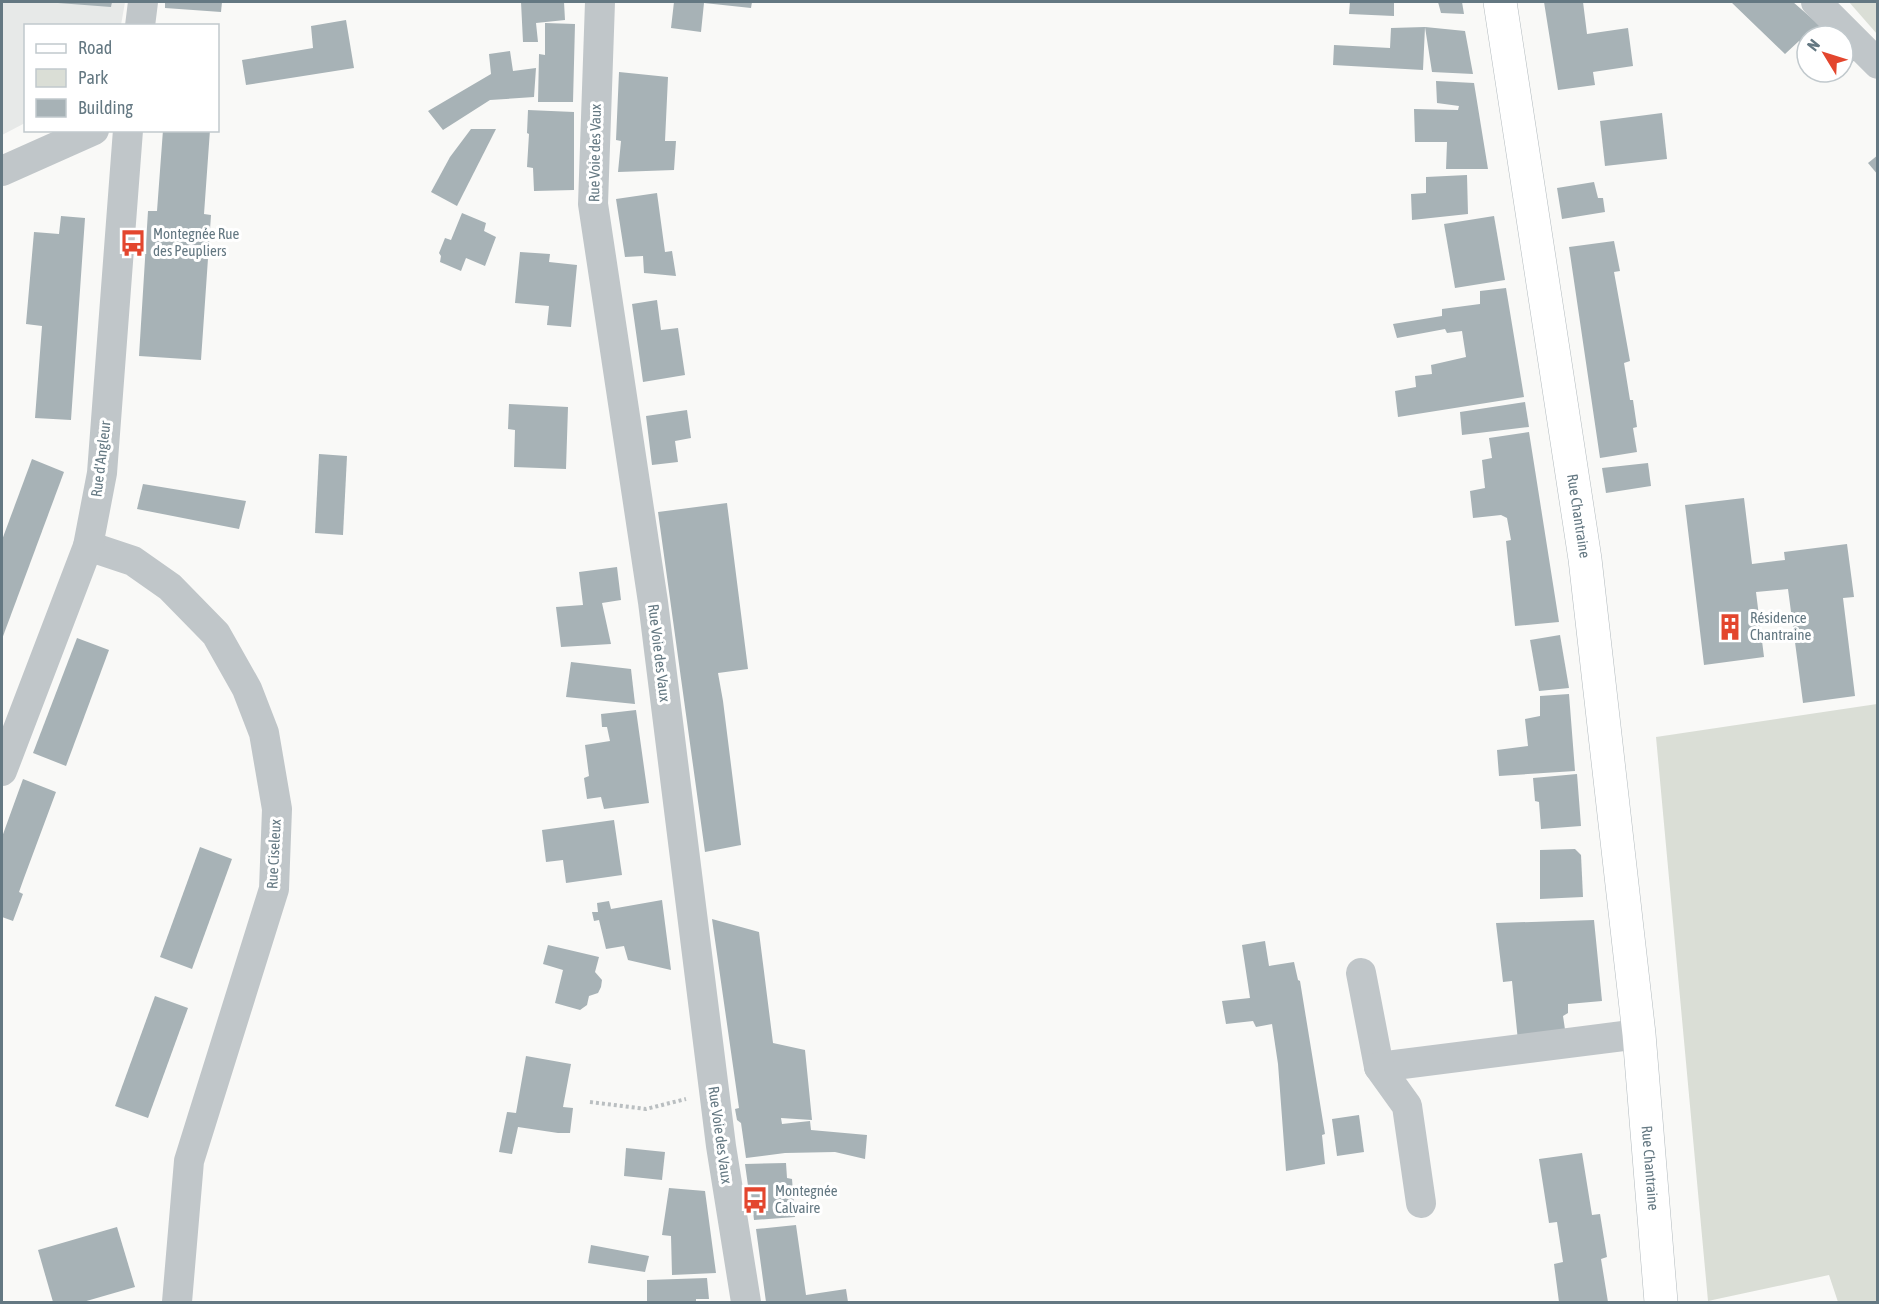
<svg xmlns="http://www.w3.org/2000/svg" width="1879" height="1304" font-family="'Asap Condensed',sans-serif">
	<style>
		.built { fill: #e7e9e8 }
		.green { fill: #daded6 }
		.building { fill: #a7b2b6 }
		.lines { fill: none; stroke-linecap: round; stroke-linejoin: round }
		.secondary-casing { stroke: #b2babe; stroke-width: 34 }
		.path { stroke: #babfc1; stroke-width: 4; stroke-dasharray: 3 3; stroke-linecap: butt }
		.street { stroke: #c0c6c9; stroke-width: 30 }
		.secondary { stroke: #fff; stroke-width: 33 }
		.labels { text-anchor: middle; stroke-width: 6; stroke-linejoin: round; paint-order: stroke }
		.street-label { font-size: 15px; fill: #647882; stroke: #fff }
		.poi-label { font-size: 15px; fill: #647882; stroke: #fff; text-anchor: start }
	</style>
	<rect width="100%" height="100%" fill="#f9f9f7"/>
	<path class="built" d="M 2,2 L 125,2 L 121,25 L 26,26 L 25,123 L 2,135 Z"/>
	<g class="green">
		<path d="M 1849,2 L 1877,2 L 1877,34 Z"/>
		<path d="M 1877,704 L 1877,1302 L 1838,1302 L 1829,1275 L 1708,1301 L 1656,737 Z"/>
	</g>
	<g class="building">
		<path d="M 59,2 L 112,2 L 111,7 L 58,3 Z"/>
		<path d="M 165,2 L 222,2 L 221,12 L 165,8 Z"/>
		<path d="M 521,2 L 564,2 L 565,20 L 536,23 L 538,42 L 523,42 Z"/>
		<path d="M 674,2 L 752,2 L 751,8 L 704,3 L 701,32 L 671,28 Z"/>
		<path d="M 1350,2 L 1394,2 L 1394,16 L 1349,14 Z"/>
		<path d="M 1438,2 L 1462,2 L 1464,14 L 1441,13 Z"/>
		<path d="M 1544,2 L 1583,2 L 1587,34 L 1628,28 L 1633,66 L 1593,72 L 1595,85 L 1558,90 Z"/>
		<path d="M 1731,2 L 1793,2 L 1832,36 L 1807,36 L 1807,48 L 1799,41 L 1785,54 Z"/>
		<path d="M 346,20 L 354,68 L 246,85 L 242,60 L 313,48 L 311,26 Z"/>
		<path d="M 545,23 L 575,24 L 573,102 L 538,102 L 539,54 L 545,55 Z"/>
		<path d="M 1425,27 L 1423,70 L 1333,65 L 1334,45 L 1390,48 L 1391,28 Z"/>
		<path d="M 1425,27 L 1465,31 L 1473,74 L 1432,72 Z"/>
		<path d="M 1843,46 L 1856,58 L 1840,77 L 1834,72 L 1843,72 Z"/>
		<path d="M 510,51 L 513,71 L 536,68 L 534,97 L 490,100 L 443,130 L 428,111 L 491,74 L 489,54 Z"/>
		<path d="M 619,72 L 668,77 L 665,141 L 676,141 L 674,170 L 618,172 L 621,141 L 616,140 Z"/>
		<path d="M 1436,81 L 1474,83 L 1488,169 L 1446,169 L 1447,142 L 1415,142 L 1414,109 L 1458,110 L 1459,106 L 1437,103 Z"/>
		<path d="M 528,110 L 574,112 L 574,190 L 534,191 L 533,168 L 527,167 L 529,134 L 527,133 Z"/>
		<path d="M 1662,113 L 1667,159 L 1605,166 L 1600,121 Z"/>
		<path d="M 471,129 L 496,129 L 457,206 L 431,192 L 450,157 Z"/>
		<path d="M 163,130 L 210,130 L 204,214 L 211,215 L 201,360 L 139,356 L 148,211 L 157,211 Z"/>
		<path d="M 1878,155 L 1878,175 L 1868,163 Z"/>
		<path d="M 1467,175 L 1468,214 L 1412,220 L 1411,194 L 1426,193 L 1426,177 Z"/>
		<path d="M 1594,182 L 1598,198 L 1603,198 L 1605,212 L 1562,219 L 1557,188 Z"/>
		<path d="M 657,193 L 665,252 L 672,251 L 676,276 L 644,273 L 643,256 L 625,257 L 616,199 Z"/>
		<path d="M 462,213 L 486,223 L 484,231 L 496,237 L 485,266 L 466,258 L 461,271 L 440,262 L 441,256 L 439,253 L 445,238 L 451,240 Z"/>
		<path d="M 61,216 L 85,218 L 71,420 L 35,418 L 42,326 L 26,324 L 34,232 L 59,234 Z"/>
		<path d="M 1494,216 L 1505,280 L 1455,288 L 1444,224 Z"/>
		<path d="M 1614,241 L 1620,271 L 1614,272 L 1630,361 L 1624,363 L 1630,400 L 1633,400 L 1637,427 L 1633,428 L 1637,452 L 1600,458 L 1569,247 Z"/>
		<path d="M 520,252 L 550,254 L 549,262 L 577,265 L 571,327 L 547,325 L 549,306 L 515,303 Z"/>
		<path d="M 1506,288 L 1524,397 L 1398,417 L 1395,391 L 1416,387 L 1415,376 L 1432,374 L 1431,365 L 1466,357 L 1462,331 L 1447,333 L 1445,329 L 1397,338 L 1393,324 L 1442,316 L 1442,309 L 1480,304 L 1480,291 Z"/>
		<path d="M 657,300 L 661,330 L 678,328 L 685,375 L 643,382 L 632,304 Z"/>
		<path d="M 1525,402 L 1529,427 L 1462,435 L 1460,412 Z"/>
		<path d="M 509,404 L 568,407 L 566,469 L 514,467 L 515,430 L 508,429 Z"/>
		<path d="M 687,410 L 691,438 L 675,441 L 678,462 L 652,465 L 646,416 Z"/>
		<path d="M 1529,432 L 1559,622 L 1515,626 L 1506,541 L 1511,540 L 1507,518 L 1501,515 L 1473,518 L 1470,491 L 1485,488 L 1482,460 L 1492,458 L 1489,438 Z"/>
		<path d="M 319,454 L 347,456 L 343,535 L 315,533 Z"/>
		<path d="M 32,459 L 64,472 L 2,639 L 2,540 Z"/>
		<path d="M 1648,463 L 1651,486 L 1606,493 L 1602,468 Z"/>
		<path d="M 143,484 L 246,501 L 239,529 L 137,509 Z"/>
		<path d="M 1744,498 L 1752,564 L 1785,560 L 1784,552 L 1847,544 L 1854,597 L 1843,598 L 1855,696 L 1803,703 L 1788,589 L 1756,592 L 1764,657 L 1704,665 L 1685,505 Z"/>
		<path d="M 727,503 L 748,669 L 718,673 L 723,701 L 741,845 L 705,852 L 658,512 Z"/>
		<path d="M 617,567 L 621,600 L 602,603 L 611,644 L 561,647 L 556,607 L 583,605 L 579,572 Z"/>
		<path d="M 1560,635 L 1569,688 L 1539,691 L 1530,640 Z"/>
		<path d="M 77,638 L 109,650 L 66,766 L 33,753 Z"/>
		<path d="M 571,662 L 631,669 L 635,704 L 566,697 Z"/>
		<path d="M 1569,694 L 1575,771 L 1499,776 L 1497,750 L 1528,746 L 1525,719 L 1540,716 L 1540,696 Z"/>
		<path d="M 636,710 L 649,803 L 604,809 L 601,797 L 587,799 L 584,778 L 589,776 L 585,745 L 610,741 L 607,727 L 602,727 L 601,714 Z"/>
		<path d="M 1577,774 L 1581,826 L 1541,829 L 1539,802 L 1535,801 L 1533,778 Z"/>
		<path d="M 23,779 L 56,792 L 24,878 L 19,892 L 23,894 L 13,921 L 2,917 L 2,837 Z"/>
		<path d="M 614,820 L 622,875 L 566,883 L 563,860 L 546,862 L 542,830 Z"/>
		<path d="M 200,847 L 232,859 L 192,969 L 160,957 Z"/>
		<path d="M 1575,849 L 1581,855 L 1583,897 L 1540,899 L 1540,850 Z"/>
		<path d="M 662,900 L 671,970 L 628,960 L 624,946 L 606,949 L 599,920 L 594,921 L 592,912 L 598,912 L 597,903 L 609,901 L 611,909 Z"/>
		<path d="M 712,919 L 759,932 L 773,1043 L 805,1050 L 812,1120 L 781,1118 L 782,1124 L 810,1121 L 811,1130 L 867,1135 L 865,1159 L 835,1152 L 785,1153 L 746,1158 L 741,1123 L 737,1120 L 735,1109 L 739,1108 Z"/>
		<path d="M 1594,920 L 1602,1001 L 1568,1004 L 1568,1013 L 1563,1016 L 1566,1036 L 1518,1041 L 1512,981 L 1503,982 L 1496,923 Z"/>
		<path d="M 1265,941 L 1269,966 L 1294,962 L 1298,980 L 1300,981 L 1325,1134 L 1322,1135 L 1325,1164 L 1286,1171 L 1278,1064 L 1272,1024 L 1256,1027 L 1253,1021 L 1226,1024 L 1222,1001 L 1250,998 L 1242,945 Z"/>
		<path d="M 548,945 L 599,957 L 595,972 L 602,980 L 601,987 L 598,993 L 589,996 L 587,1005 L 580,1010 L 555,1003 L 563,970 L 543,964 Z"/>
		<path d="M 155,996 L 188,1008 L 148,1118 L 115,1106 Z"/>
		<path d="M 526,1056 L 571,1064 L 563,1107 L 573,1108 L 570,1133 L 558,1133 L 518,1127 L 512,1154 L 499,1152 L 507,1112 L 516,1113 Z"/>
		<path d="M 1359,1115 L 1364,1152 L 1337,1156 L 1332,1119 Z"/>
		<path d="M 626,1148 L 665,1152 L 662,1180 L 624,1176 Z"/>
		<path d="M 1582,1153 L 1592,1215 L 1600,1214 L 1607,1257 L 1601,1259 L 1608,1302 L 1559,1302 L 1554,1264 L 1563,1262 L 1557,1222 L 1549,1223 L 1539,1159 Z"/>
		<path d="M 786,1163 L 787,1178 L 792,1179 L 795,1217 L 754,1220 L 751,1193 L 749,1193 L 745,1164 Z"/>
		<path d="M 669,1188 L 705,1191 L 716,1273 L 672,1275 L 671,1236 L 662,1235 Z"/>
		<path d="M 796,1225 L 806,1295 L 846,1289 L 848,1302 L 766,1302 L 756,1229 Z"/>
		<path d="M 117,1227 L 135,1287 L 83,1302 L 53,1302 L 38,1250 Z"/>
		<path d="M 591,1245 L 649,1256 L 645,1272 L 588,1263 Z"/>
		<path d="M 707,1278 L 709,1299 L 696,1299 L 696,1302 L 647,1302 L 647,1280 Z"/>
	</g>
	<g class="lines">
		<defs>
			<g id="secondary">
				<path id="s1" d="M 1500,2 L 1585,559 L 1639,1034 L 1661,1302"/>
			</g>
		</defs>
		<use href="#secondary" class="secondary-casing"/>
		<path class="path" d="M 590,1102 L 646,1109 L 686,1099"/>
		<g class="street">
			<path d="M 600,2 L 593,204 L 653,602 L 721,1146 L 746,1302"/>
			<path d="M 1816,2 L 1878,64"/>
			<path d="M 140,26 L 143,2"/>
			<path d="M 2,171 L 94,130"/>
			<path d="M 88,546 L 133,561 L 170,587 L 216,634 L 247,689 L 264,733 L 277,809 L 274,889 L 189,1161 L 177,1302"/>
			<path d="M 2,771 L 88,546 L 102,473 L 128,130"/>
			<path d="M 1361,973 L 1379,1067 L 1639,1034"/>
			<path d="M 1379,1067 L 1407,1106 L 1421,1203"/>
		</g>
		<use href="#secondary" class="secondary"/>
	</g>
	<defs>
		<symbol id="bus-bare" viewBox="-9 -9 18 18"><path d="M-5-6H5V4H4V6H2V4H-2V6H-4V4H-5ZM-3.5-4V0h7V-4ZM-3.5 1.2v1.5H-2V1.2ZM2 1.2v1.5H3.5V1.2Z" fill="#e3462e" stroke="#fff" stroke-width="2.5" paint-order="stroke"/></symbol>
		<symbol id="building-bare" viewBox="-9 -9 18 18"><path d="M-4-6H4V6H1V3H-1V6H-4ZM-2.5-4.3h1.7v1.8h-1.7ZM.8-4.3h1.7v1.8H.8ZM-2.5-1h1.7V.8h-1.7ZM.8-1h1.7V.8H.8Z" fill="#e3462e" stroke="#fff" stroke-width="2.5" paint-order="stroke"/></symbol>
	</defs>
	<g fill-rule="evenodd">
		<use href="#bus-bare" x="114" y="224" width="38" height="38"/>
		<use href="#building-bare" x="1711" y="608" width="38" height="38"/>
		<use href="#bus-bare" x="736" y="1181" width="38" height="38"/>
	</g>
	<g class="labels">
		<g class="street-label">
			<text transform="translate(595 153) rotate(-89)" y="5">Rue Voie des Vaux</text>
			<text transform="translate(101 459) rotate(-83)" y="5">Rue d'Angleur</text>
			<text dy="5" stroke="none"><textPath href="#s1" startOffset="520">Rue Chantraine</textPath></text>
			<text transform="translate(659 653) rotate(83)" y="5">Rue Voie des Vaux</text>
			<text transform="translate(274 854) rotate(-87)" y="5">Rue Ciseleux</text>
			<text transform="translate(720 1135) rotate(82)" y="5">Rue Voie des Vaux</text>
			<text dy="5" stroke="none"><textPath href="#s1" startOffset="1176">Rue Chantraine</textPath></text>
		</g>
		<g class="poi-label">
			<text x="153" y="239">Montegnée Rue<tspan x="153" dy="17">des Peupliers</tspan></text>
			<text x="1750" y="623">Résidence<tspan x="1750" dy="17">Chantraine</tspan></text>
			<text x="775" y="1196">Montegnée<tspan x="775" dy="17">Calvaire</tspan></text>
		</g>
	</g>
	<rect width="1879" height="1304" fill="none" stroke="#647882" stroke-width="6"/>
	<rect x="24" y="24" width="195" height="108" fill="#ffffff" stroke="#c1c9cd" stroke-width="1.5"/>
	<rect x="36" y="44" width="30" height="9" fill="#ffffff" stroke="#c1c9cd" stroke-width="1.5"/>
	<text x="78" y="54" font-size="18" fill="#647882">Road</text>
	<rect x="36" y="69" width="30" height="18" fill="#daded6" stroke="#c1c9cd" stroke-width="1.5"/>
	<text x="78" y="84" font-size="18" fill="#647882">Park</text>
	<rect x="36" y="99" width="30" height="18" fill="#a7b2b6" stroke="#c1c9cd" stroke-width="1.5"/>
	<text x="78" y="114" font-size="18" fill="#647882">Building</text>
	<g transform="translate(1825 54) rotate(308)"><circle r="28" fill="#ffffff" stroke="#c1c9cd" stroke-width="1.5"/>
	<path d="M0-4.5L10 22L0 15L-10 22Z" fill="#e3462e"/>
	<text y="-9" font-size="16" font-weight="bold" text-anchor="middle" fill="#647882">N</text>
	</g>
</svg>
